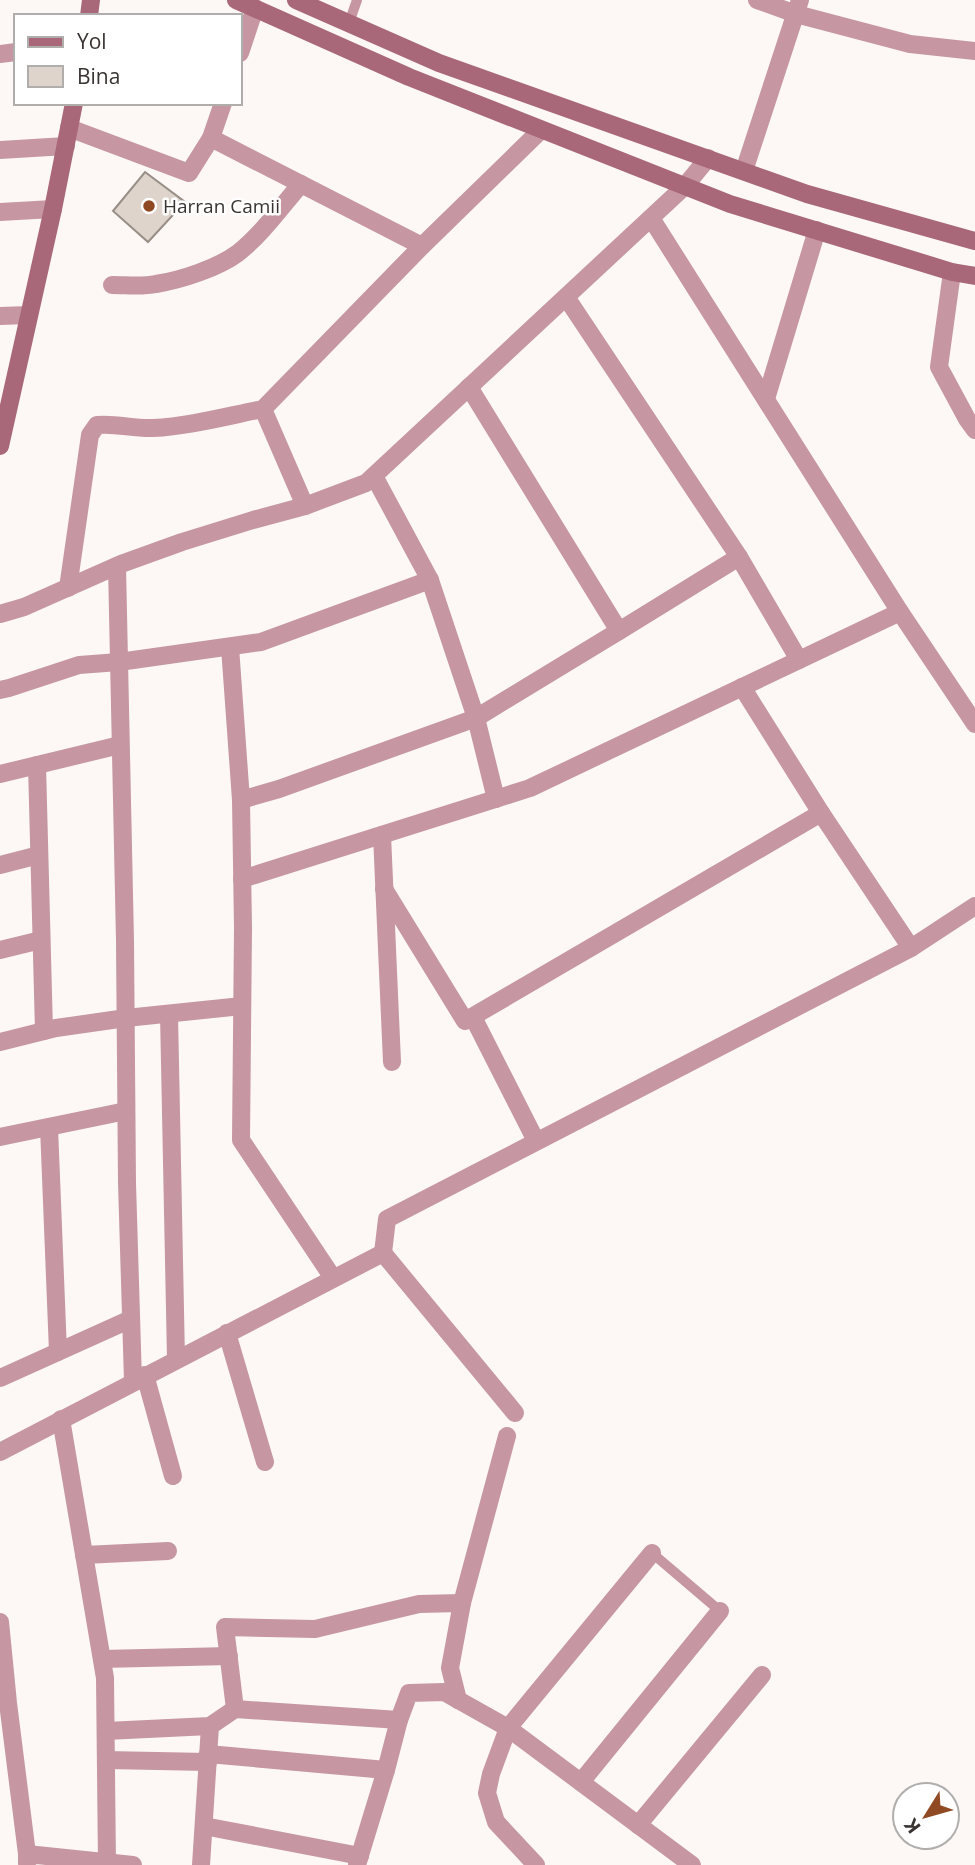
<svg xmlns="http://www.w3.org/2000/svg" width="975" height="1865" font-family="'Open Sans',sans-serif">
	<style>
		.building { fill: #ded4cb; stroke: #978e86; stroke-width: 2 }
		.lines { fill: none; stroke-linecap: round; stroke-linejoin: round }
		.lane { stroke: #c697a2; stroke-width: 10 }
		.street { stroke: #c697a2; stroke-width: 18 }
		.secondary { stroke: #a96879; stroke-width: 18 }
		.poi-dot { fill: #904a23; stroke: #fff; stroke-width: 2.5 }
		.labels { text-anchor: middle; stroke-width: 5; stroke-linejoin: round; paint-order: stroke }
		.poi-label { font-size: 19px; fill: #393432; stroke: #fff; text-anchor: start }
	</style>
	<rect width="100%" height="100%" fill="#fdf8f6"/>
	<path class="building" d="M 145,172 L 185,202 L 148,242 L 113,211 Z"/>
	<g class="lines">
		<g class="lane">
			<path d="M 349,23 L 357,0"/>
			<path d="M 652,1553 L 720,1611"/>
		</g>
		<g class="street">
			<path d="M 757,0 L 796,14 L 910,44 L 975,51"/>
			<path d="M 240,53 L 255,8"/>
			<path d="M 0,54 L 16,52"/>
			<path d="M 69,128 L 189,173 L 211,138 L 422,246"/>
			<path d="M 211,138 L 223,103"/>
			<path d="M 0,150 L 66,146"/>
			<path d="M 744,171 L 800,0"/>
			<path d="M 0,212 L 53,209"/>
			<path d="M 651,218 L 900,612 L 975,724"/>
			<path d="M 952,272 L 939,367 L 967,419 L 975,430"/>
			<path d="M 112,285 C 127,285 142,287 156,284 C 181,280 218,268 238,253 C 262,234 281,207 301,184"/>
			<path d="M 566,297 L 739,557 L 799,660"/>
			<path d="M 0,316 L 29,315"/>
			<path d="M 766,399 L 817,230"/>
			<path d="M 374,476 L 430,580 L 476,718 L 496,799"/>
			<path d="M 305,506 L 263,409 L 422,246 L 541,130"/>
			<path d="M 117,566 L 125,941 L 127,1183 L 133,1381"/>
			<path d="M 68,588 L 90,435 L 97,425 C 116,423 134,429 153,428 C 190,426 227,416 263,409"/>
			<path d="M 0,614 L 24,607 L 121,564 L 182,542 L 253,520 L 305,506 L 366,483 L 685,186 L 708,158"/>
			<path d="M 619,631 L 739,557"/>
			<path d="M 230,647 L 241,800 L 243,928 L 241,1140 L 333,1278"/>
			<path d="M 742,687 L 821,813"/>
			<path d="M 0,690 L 9,688 L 79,665 L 119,662 L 261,642 L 430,580"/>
			<path d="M 37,765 L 44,1031"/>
			<path d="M 0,774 L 120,745"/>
			<path d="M 241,800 L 279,789 L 476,718 L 619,631 L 469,387"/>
			<path d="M 382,835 L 392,1062"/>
			<path d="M 0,865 L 39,855"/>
			<path d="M 242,879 L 530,788 L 900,612"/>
			<path d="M 384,889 L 465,1021 L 821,813 L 911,948 L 975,906"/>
			<path d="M 0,950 L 41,940"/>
			<path d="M 169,1014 L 176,1359"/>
			<path d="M 473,1017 L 536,1141"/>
			<path d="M 0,1042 L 56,1028 L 126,1018 L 242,1006"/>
			<path d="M 49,1127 L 58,1352"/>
			<path d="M 0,1137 L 126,1111"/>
			<path d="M 383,1253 L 387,1219 L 911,948"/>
			<path d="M 227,1333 L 265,1462"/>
			<path d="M 145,1375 L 173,1476"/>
			<path d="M 0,1378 L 131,1319"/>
			<path d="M 61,1419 L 105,1678 L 107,1865"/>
			<path d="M 0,1452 L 383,1253 L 515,1413"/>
			<path d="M 84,1555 L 168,1551"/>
			<path d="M 0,1622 L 8,1703 L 27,1854"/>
			<path d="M 102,1659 L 229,1656"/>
			<path d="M 458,1700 L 450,1668 L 462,1603 L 507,1436"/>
			<path d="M 235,1709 L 225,1627 L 315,1629 L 419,1604 L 462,1603"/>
			<path d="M 106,1731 L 210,1726 L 235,1709 L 399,1720"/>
			<path d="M 208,1754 L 386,1770"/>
			<path d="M 106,1760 L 208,1762"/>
			<path d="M 581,1782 L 720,1611"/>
			<path d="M 638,1825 L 762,1675"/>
			<path d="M 204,1826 L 360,1856"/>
			<path d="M 27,1863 L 27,1854 L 133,1865"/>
			<path d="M 201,1865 L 210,1726"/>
			<path d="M 357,1865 L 386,1770 L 399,1720 L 409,1693 L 444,1692 L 508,1728 L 692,1865"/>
			<path d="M 536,1865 L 496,1822 L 487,1793 L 491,1774 L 508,1728 L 652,1553"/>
		</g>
		<g class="secondary">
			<path d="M 236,0 L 409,77 L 730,204 L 952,272 L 975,276"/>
			<path d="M 296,0 L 439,63 L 807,194 L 975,241"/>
			<path d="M 89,16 L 91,0"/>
			<path d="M 0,446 L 53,209 L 74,103"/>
		</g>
	</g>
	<circle class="poi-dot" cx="149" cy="206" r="7"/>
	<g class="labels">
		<g class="poi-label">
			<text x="163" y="213">Harran Camii</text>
		</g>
	</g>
	<rect x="14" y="14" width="228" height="91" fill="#ffffff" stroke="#b0aead" stroke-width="2"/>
	<rect x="28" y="37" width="35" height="10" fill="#a96879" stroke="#b0aead" stroke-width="2"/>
	<text x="77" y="49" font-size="21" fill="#393432">Yol</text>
	<rect x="28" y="66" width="35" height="21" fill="#ded4cb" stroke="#b0aead" stroke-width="2"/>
	<text x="77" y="84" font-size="21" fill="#393432">Bina</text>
	<g transform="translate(926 1816) rotate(233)"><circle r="33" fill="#ffffff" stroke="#b0aead" stroke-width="2"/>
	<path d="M0-5L12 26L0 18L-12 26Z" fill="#904a23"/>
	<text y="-10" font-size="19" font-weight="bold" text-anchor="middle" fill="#393432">K</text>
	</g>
</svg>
